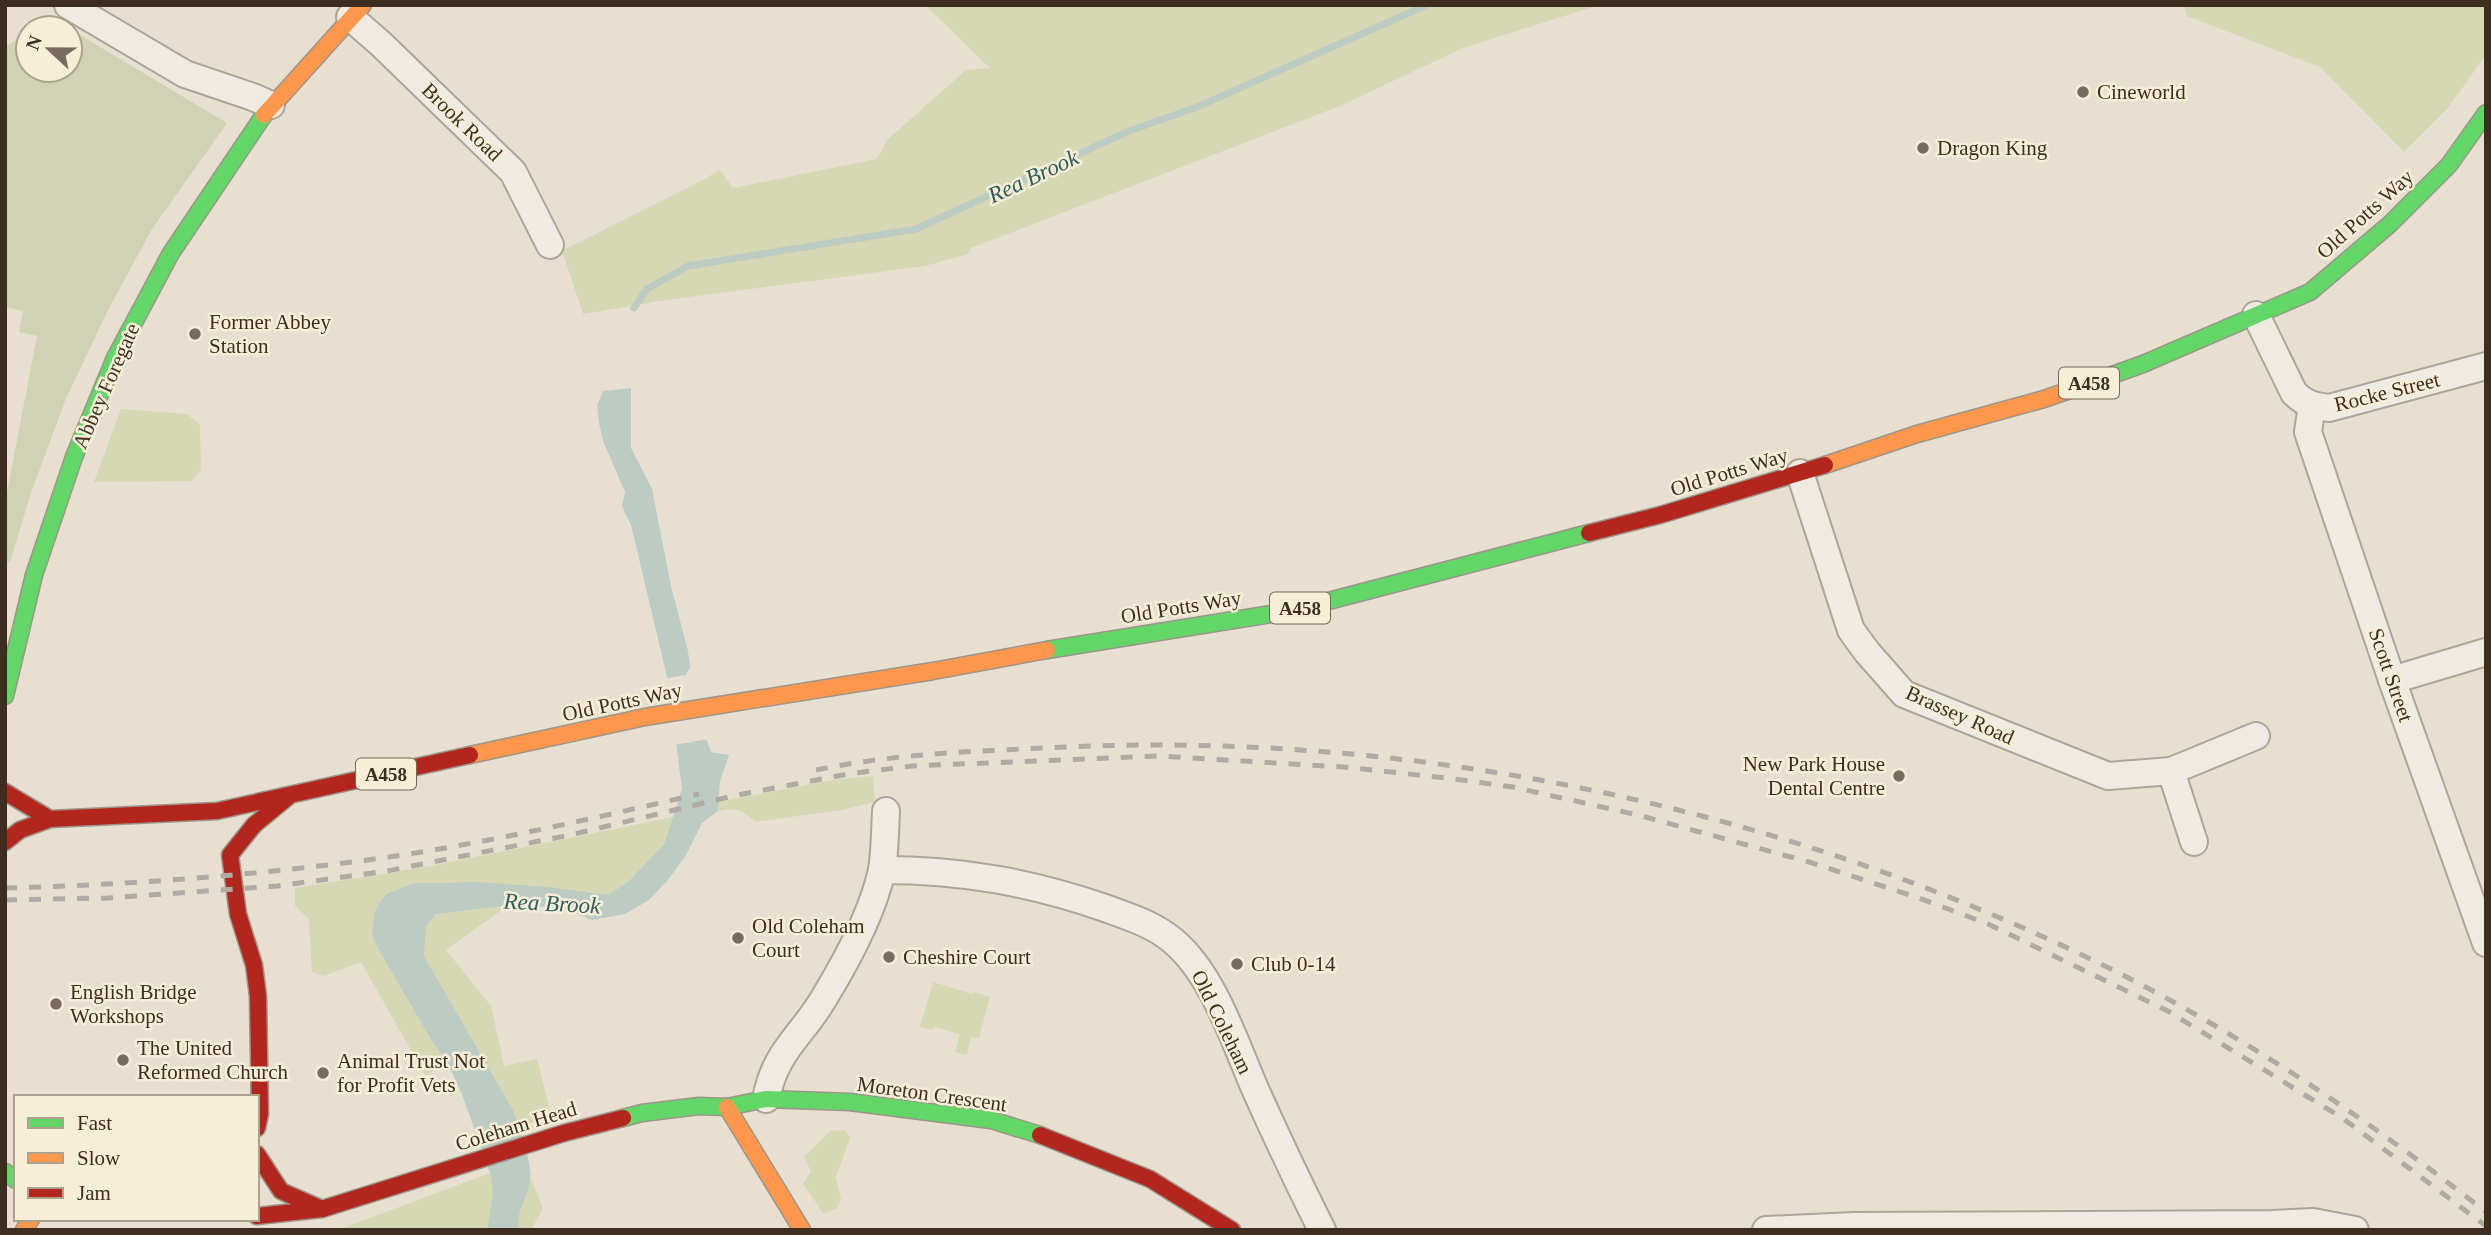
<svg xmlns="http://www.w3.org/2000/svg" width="2491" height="1235" font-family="Georgia,serif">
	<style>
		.green { fill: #d6d7b3 }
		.cemetery { fill: #d1d1b3 }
		.water { fill: #bcccc2 }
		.pier { fill: #e7e0d1 }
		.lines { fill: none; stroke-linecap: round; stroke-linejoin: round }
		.stream { stroke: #bcccc2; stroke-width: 7 }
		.street-casing { stroke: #ada599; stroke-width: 30 }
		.fast-casing { stroke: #9c958a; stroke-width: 19 }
		.slow-casing { stroke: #9c958a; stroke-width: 19 }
		.jam-casing { stroke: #9c958a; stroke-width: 19 }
		.street { stroke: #efebe3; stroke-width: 26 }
		.fast { stroke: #63d668; stroke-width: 16 }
		.slow { stroke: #ff974d; stroke-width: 16 }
		.jam { stroke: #b3261e; stroke-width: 16 }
		.rail { stroke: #afaaa2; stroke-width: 5; stroke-dasharray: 12 12; stroke-linecap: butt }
		.poi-dot { fill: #786c5e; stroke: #f7eed8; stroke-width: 2.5 }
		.labels { text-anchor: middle; stroke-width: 5; stroke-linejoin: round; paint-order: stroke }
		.shield { fill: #f7eed8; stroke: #756857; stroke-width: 2 }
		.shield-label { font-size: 19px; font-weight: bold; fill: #3d2e20 }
		.poi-label { font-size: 21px; fill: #3d2e20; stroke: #f7eed8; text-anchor: start }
		.street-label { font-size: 21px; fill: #3d2e20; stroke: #f7eed8 }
		.water-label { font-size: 23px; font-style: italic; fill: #2f5d5a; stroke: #f7eed8 }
	</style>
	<rect width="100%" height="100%" fill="#e7e0d1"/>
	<g class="green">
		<path d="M 925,5 L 1599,5 L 1463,48 L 1340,106 L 971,248 L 968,254 L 925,266 L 666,300 L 583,314 L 562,251 L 707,178 L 719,169 L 733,188 L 877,159 L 887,140 L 966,70 L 990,68 Z"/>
		<path d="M 2184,5 L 2486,5 L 2486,55 L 2447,109 L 2404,152 L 2320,67 L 2187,16 Z"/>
		<path d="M 121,409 L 187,414 L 200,425 L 201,470 L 192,481 L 94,482 Z"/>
		<path d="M 873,776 L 875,802 L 842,810 L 755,822 C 744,809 733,807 718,811 L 718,802 L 833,780 Z"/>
		<path d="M 673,817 L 664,844 L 629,881 L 608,895 L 478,882 L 415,883 L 372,936 L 377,947 L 432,1041 L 449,1065 L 425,1075 L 361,962 L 323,976 L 312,972 L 309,919 L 295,906 L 295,888 L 431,866 Z"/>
		<path d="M 507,906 L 446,950 L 491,1006 L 504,1066 L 537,1059 L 551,1115 L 520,1128 L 513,1110 L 424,956 L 426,927 L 436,914 Z"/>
		<path d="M 933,982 L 972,994 L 974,992 L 990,997 L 979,1038 L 971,1037 L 967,1055 L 955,1052 L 960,1034 L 934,1027 L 932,1030 L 920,1027 Z"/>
		<path d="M 846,1130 L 850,1138 L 836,1177 L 841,1200 L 837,1208 L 824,1214 L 803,1184 L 811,1171 L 804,1157 L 830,1131 Z"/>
		<path d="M 490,1173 L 493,1193 L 487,1230 L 338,1230 Z"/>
		<path d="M 531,1179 L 543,1208 L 531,1230 L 519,1230 L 517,1222 Z"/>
	</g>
	<path class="cemetery" d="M 70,29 L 227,123 L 152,229 L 107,312 L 65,401 L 31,493 L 10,562 L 5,561 L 5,503 L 37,336 L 19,332 L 23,311 L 5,307 L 5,47 L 28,31 L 28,70 L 70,70 Z"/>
	<path class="water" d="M 631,388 L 631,448 L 652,489 L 671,586 L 688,651 L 690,667 L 684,679 L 711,752 L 729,755 L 720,781 L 718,811 L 702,823 L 685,857 L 667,881 L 649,900 L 625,914 L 592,920 L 559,907 L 506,906 L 436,914 L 426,927 L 424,956 L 513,1110 C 519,1125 533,1166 530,1181 C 528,1198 515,1213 519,1230 L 487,1230 L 493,1193 L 490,1173 L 463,1097 L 449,1065 L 432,1041 L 377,947 L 372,936 L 375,912 L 381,900 L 388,893 L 415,883 L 478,882 L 548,887 L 608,895 L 629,881 L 664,844 L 682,789 L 668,681 L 631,525 L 622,506 L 625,492 L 603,441 L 599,423 L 597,405 L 603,391 Z"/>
	<path class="pier" d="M 684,675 L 689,680 L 708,739 L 674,745 L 664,679 Z"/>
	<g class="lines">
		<path class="stream" d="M 634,308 L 647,289 L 688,266 L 916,229 L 1129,131 L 1197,107 L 1427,5"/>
		<defs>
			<g id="street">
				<path d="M 68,5 L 185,74 L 253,97 L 271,105"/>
				<path d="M 350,17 L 381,44 L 513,172 L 550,245"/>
				<path d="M 2256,315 L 2294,393 C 2305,404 2314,406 2329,408 L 2486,366"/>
				<path d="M 2312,405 L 2308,432 L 2392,680 L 2486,943"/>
				<path d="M 1800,473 L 1851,630 L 1867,652 L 1904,694 L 2108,776 L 2171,771 L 2256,736"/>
				<path d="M 2392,680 L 2486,652"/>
				<path d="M 2171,771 L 2194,842"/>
				<path d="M 882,870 C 961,870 1030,882 1105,908 C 1127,916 1153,924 1172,940 C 1213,973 1235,1043 1256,1091 C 1277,1138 1299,1184 1322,1230"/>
				<path d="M 766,1099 C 775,1051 801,1037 824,998 C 846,962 873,911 882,870 C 885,851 885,830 886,811"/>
				<path d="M 1766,1230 L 1854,1226 L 2272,1224 L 2313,1222 L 2355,1230"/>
			</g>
			<g id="fast">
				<path d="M 2076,388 L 2143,364 L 2310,292 L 2390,224 L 2449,165 L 2486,113"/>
				<path d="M 1047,650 L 1290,611 L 1589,533"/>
				<path d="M 5,696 L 34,575 L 74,457 L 115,358 L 171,253 L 264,115"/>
				<path d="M 623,1118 L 642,1113 L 699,1106 L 727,1107 L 766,1099 L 850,1102 L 991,1120 L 1040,1135"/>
				<path d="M 5,1172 L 16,1180"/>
			</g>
			<g id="slow">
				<path d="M 264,115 L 363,5"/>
				<path d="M 1825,465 L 1917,434 L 2044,399 L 2076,388"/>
				<path d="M 470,755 L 645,717 L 933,671 L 1047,650"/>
				<path d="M 727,1107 L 802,1230"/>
				<path d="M 24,1230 L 31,1219"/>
			</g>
			<g id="jam">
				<path d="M 1589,533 L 1660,515 L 1825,465"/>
				<path d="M 5,792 L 50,819"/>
				<path d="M 5,842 L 20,830 L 50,819 L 217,811 L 470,755"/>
				<path d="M 257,1128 L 260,1114 L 258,996 L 254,965 L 238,914 L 230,855 L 254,825 L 288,797"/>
				<path d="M 1040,1135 L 1150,1179 L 1232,1230"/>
				<path d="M 257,1154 L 281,1191 L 322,1209"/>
				<path d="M 257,1216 L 322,1209 L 564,1133 L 623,1118"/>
			</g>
		</defs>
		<use href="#street" class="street-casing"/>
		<use href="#fast" class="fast-casing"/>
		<use href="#slow" class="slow-casing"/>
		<use href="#jam" class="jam-casing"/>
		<use href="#street" class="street"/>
		<use href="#fast" class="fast"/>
		<use href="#slow" class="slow"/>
		<use href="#jam" class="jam"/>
		<g class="rail">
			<path d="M 816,770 C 898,753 981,751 1065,747 C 1423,731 1791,810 2111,969 C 2244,1036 2369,1120 2486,1212"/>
			<path d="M 5,888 C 131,885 257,875 382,858 C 488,843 594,818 699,794"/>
			<path d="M 5,900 L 108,898 L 277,886 L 387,871 L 570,835 L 733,796 L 848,774 L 912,766 L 1159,756 L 1343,767 L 1447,778 L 1513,787 L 1638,815 L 1809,862 L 1919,898 L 1988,924 L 2166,1010 L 2341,1117 L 2486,1226"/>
		</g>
	</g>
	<g class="poi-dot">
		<circle cx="2083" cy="92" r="7"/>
		<circle cx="1923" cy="148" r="7"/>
		<circle cx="195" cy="334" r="7"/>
		<circle cx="1899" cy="776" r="7"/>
		<circle cx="738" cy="938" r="7"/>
		<circle cx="889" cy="957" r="7"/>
		<circle cx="1237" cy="964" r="7"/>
		<circle cx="56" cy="1004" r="7"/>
		<circle cx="123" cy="1060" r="7"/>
		<circle cx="323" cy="1073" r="7"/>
	</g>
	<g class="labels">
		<g class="shield">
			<rect x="2059" y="367.5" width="60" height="31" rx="5"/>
			<rect x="1270" y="592.5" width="60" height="31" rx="5"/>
			<rect x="356" y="758.5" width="60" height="31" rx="5"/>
		</g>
		<g class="shield-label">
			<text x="2089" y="390">A458</text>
			<text x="1300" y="615">A458</text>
			<text x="386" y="781">A458</text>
		</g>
		<g class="poi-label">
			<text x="2097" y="99">Cineworld</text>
			<text x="1937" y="155">Dragon King</text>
			<text x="209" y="329">Former Abbey<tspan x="209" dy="24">Station</tspan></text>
			<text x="1885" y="771" text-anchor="end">New Park House<tspan x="1885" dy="24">Dental Centre</tspan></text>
			<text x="752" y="933">Old Coleham<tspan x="752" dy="24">Court</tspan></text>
			<text x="903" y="964">Cheshire Court</text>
			<text x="1251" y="971">Club 0-14</text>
			<text x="70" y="999">English Bridge<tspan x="70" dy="24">Workshops</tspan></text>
			<text x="137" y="1055">The United<tspan x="137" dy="24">Reformed Church</tspan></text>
			<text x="337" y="1068">Animal Trust Not<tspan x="337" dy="24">for Profit Vets</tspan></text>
		</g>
		<g class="street-label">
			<text transform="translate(462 122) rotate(44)" y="7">Brook Road</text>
			<text transform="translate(2365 214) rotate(-42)" y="7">Old Potts Way</text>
			<text transform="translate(106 386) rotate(-66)" y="7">Abbey Foregate</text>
			<text transform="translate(2387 392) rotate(-14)" y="7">Rocke Street</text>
			<text transform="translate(1729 472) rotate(-17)" y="7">Old Potts Way</text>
			<text transform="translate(1181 607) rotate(-9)" y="7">Old Potts Way</text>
			<text transform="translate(2391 675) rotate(71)" y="7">Scott Street</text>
			<text transform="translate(622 702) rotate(-12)" y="7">Old Potts Way</text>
			<text transform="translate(1960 715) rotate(24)" y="7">Brassey Road</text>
			<text transform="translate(1222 1022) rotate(64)" y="7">Old Coleham</text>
			<text transform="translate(932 1094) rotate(8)" y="7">Moreton Crescent</text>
			<text transform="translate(516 1126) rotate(-17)" y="7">Coleham Head</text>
		</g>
		<g class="water-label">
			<text transform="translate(1033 176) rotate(-25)" y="8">Rea Brook</text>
			<text transform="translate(552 903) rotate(3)" y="8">Rea Brook</text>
		</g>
	</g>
	<rect width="2491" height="1235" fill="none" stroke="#3d2e20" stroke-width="14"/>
	<rect x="14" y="1095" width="245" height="126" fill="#f7eed8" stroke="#ada18e" stroke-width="2"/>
	<rect x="28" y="1118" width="35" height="10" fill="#63d668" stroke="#ada18e" stroke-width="2"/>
	<text x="77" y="1130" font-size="21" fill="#3d2e20">Fast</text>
	<rect x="28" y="1153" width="35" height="10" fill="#ff974d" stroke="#ada18e" stroke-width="2"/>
	<text x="77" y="1165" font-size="21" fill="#3d2e20">Slow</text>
	<rect x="28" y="1188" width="35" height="10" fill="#b3261e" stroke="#ada18e" stroke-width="2"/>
	<text x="77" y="1200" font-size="21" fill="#3d2e20">Jam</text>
	<g transform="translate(49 49) rotate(292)"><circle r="33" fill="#f7eed8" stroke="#ada18e" stroke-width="2"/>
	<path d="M0-5L12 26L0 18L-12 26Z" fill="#786c5e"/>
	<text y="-10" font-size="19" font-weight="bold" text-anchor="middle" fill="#3d2e20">N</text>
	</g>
</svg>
